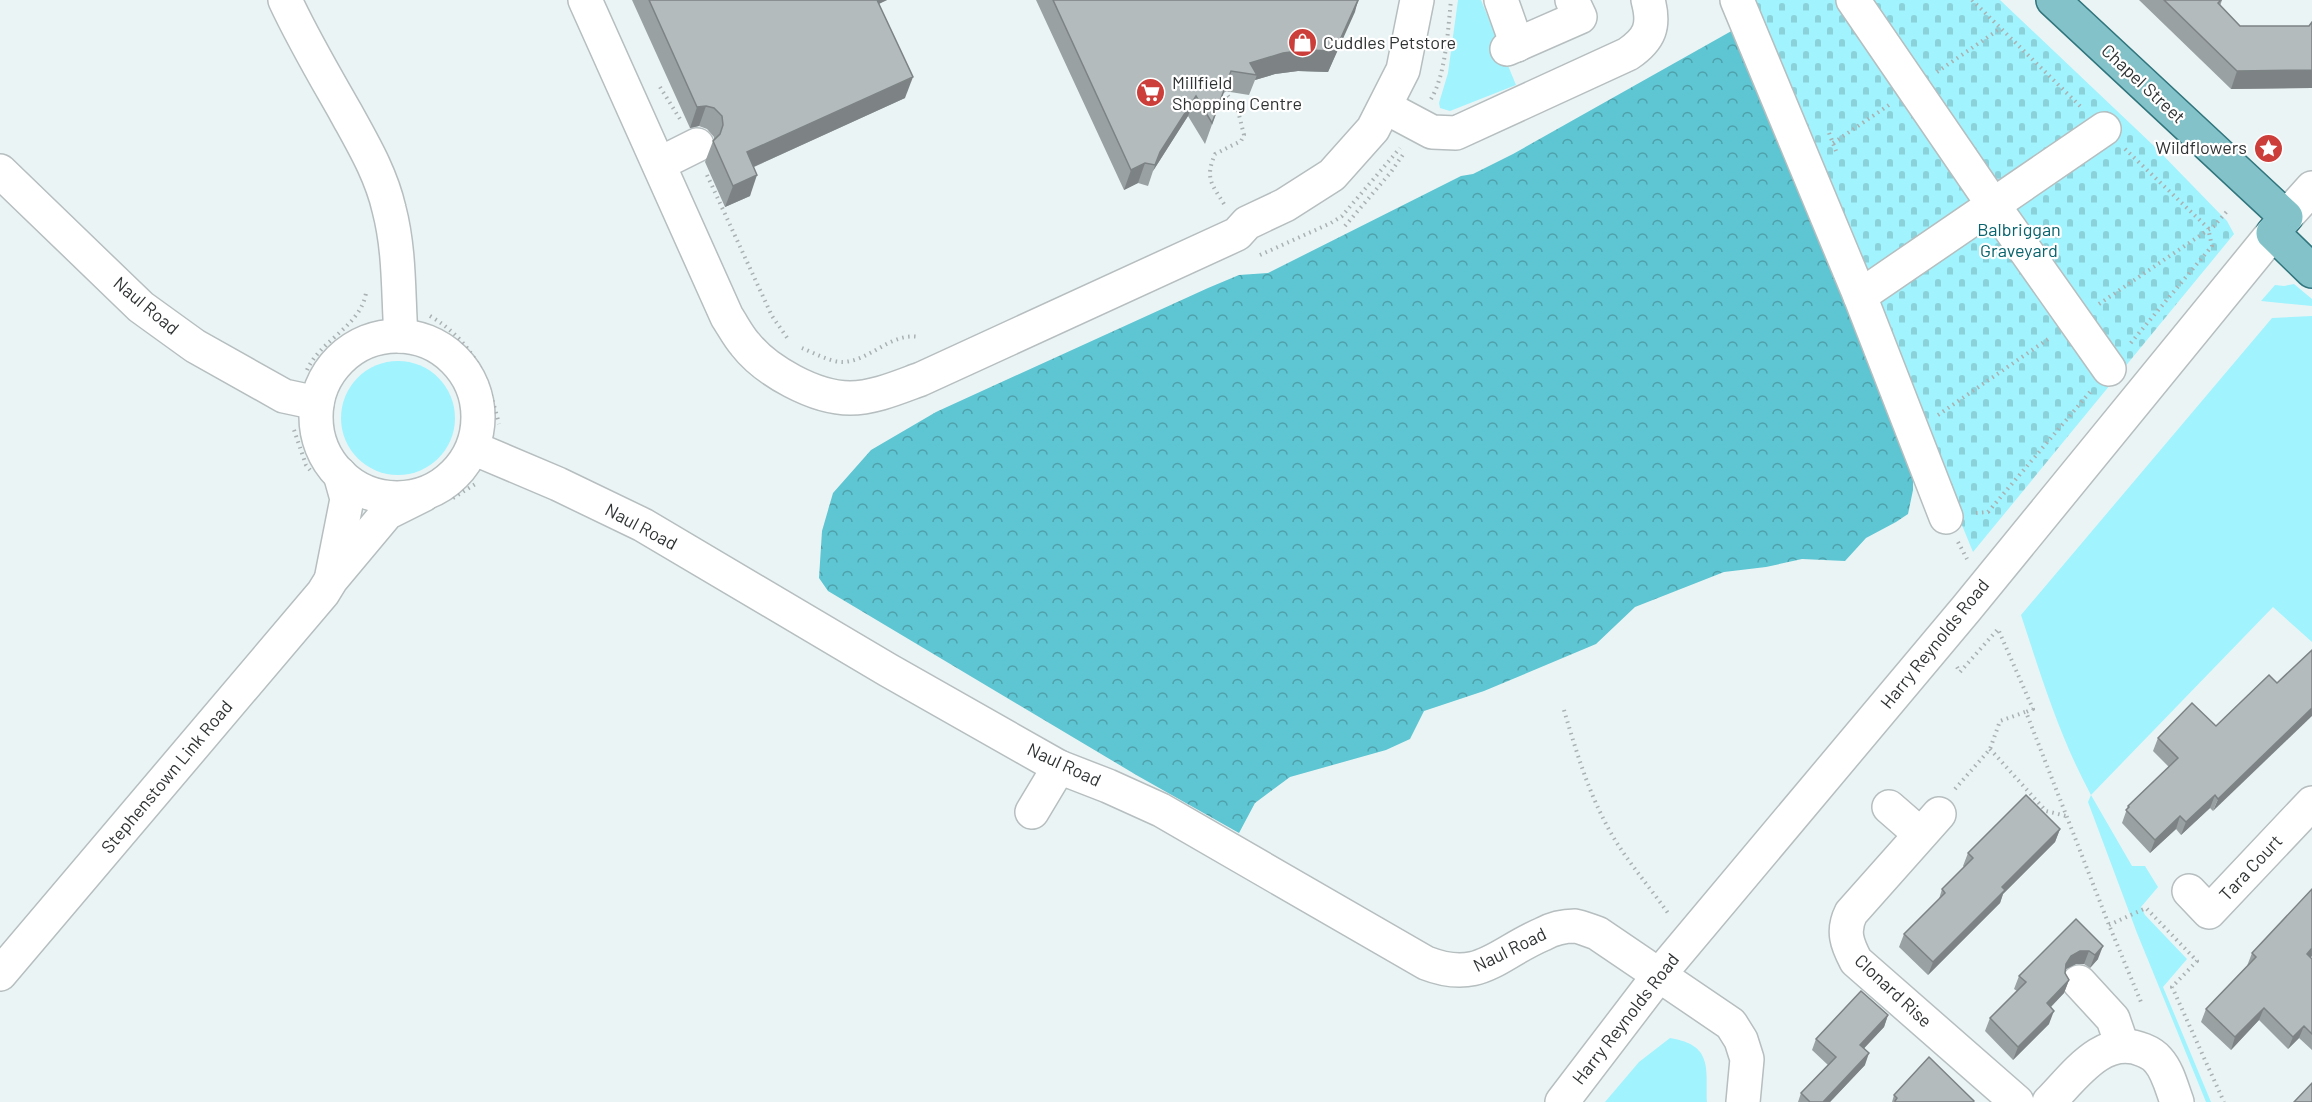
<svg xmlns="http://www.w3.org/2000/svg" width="2312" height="1102" font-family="Barlow,sans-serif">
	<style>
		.green { fill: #a1f3fe }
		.forest { fill: url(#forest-crowns) }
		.cemetery { fill: url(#cemetery-stones) }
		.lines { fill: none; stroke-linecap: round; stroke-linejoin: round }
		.minor-casing { stroke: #b6bebf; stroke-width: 36 }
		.major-casing { stroke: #31757d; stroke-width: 36 }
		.path { stroke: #aab1b2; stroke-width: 4; stroke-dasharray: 1.5 4.5; stroke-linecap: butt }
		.minor { stroke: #fff; stroke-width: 33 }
		.major { stroke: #83c2c9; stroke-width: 33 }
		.wall { fill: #9aa1a2 }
		.shaded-wall { fill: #7d8384 }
		.building { fill: #b3bbbc; stroke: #7d8384; stroke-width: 1.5 }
		.labels { text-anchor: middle; stroke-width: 4.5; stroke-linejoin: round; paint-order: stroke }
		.poi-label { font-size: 18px; fill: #303334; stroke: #fff; text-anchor: start }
		.street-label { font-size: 18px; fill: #303334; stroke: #fff }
		.park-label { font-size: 18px; fill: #08636d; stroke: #fff }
	</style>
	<defs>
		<pattern id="forest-crowns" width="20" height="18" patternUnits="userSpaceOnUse" patternTransform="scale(1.5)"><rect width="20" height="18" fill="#5ec5d2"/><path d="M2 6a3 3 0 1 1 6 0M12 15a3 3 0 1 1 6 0" fill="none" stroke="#4ea1ab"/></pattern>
		<pattern id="cemetery-stones" width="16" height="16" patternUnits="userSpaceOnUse" patternTransform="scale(1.5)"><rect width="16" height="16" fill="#a1f3fe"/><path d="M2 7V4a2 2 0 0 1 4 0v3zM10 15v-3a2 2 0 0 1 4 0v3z" fill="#8bd1da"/></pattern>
	</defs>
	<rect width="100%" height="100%" fill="#ebf4f5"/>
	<g class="green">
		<path d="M 1458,0 L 1481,0 L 1516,85 L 1450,111 L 1440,108 L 1439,103 L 1448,73 Z"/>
		<path d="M 2294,284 L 2312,299 L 2312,306 L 2261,301 L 2275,285 L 2284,286 Z"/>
		<path d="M 2312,316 L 2312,642 L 2273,607 L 2091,795 L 2132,866 L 2145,866 L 2158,887 L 2141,907 L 2145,915 L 2187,959 L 2163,987 L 2211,1102 L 2206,1102 L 2137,933 L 2088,802 L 2091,795 C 2060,738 2041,676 2021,615 L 2272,318 Z"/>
		<circle cx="398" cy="418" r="57"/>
		<path d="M 1670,1038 C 1713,1045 1706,1068 1707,1102 L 1605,1102 L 1639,1062 Z"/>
	</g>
	<path class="forest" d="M 1735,29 L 1740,33 L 1913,473 L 1913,490 L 1908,514 L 1896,522 L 1866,538 L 1845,561 L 1802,559 L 1766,567 L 1724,572 L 1635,607 L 1596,644 L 1484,691 L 1424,711 L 1410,739 L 1386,750 L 1290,777 L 1255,803 L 1239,833 L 1138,776 L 828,591 L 819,578 L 822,531 L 833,493 L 871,450 L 936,412 L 1208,288 L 1239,275 L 1268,273 L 1461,176 L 1473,174 L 1513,154 Z"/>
	<path class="cemetery" d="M 1746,0 L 2000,0 L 2154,146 L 2227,221 L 2234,234 L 1973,552 Z"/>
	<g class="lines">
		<defs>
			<g id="minor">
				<path d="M 285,0 C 303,39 325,76 346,113 C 363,144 381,174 389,209 C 400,251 398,293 401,336"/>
				<path d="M 585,0 L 727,317 C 733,326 738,336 745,344 C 766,371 815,398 850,398 C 874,398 899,387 921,379 L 1237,234 L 1247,223 L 1285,205 L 1332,175 L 1373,129 L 1403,70 L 1417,0"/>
				<path d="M 1501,0 L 1517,45"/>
				<path d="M 1737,0 L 1860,296 L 1946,517"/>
				<path d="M 1853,0 L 1994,206 L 2109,369"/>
				<path d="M 1507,49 L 1580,17 L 1572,0"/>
				<path d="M 1385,107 L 1432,132 L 1456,133 L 1628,54 C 1650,39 1655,26 1648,0"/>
				<path d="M 659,164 L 697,145"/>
				<path d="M 0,171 L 141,307 L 195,346 L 284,396 L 317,403"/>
				<path d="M 2286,217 L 2312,188"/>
				<path d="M 1860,296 L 2104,129"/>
				<circle cx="397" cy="417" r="81"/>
				<path d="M 473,448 L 558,484 L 643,525 L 888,670 L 1059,767 L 1108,786 L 1161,810 L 1426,963 C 1480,984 1496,954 1543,934 C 1552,929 1564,926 1575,926 C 1582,927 1590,931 1597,933 L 1731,1024 L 1741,1040 L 1747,1059 L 1743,1102"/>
				<path d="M 332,575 L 347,499 L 340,474"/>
				<path d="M 1889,807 L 1920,834"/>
				<path d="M 1032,812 L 1059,767"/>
				<path d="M 1939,814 L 1851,913 C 1842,931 1847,944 1856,961 L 2017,1102"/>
				<path d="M 2189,891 L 2209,912 L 2312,803"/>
				<path d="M 0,974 L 323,593 L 331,580 L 387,513 L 423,495"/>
				<path d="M 2079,982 L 2113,1019 L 2122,1045"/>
				<path d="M 1562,1102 L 1659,975 L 1966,609 L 2273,233"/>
				<path d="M 2049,1102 C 2074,1077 2103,1033 2143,1050 C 2148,1052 2154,1055 2158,1060 C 2168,1071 2172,1089 2177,1102"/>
			</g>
			<path id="major" d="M 2053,0 L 2286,217 L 2273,233 L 2312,271"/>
		</defs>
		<use href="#minor" class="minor-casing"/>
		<use href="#major" class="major-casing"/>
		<g class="path">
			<path d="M 1972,0 L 2083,109"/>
			<path d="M 1937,72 L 2001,28"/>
			<path d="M 660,87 L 680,119"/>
			<path d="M 1224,91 L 1237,107 L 1244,135 L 1241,141 L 1215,154 C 1205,178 1211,183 1224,204"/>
			<path d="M 1431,99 C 1446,74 1448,29 1451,0"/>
			<path d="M 1829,133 L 1836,151"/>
			<path d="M 1833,143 L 1889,105"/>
			<path d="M 2125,149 L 2208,228 L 2212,246 L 2129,345"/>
			<path d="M 707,175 L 772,316 L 788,339"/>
			<path d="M 1345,226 L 1391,172 L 1404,153"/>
			<path d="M 1260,255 L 1331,223 L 1342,216 L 1400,148"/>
			<path d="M 2099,304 L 2214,226 L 2229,209"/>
			<path d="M 430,316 C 474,342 487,377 499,424"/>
			<path d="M 802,348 C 814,353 830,362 843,362 C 870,361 891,332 919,337"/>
			<path d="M 307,370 C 321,339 360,327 366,293"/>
			<path d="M 1938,415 L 2051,337"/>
			<path d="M 294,430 L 306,465 L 310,470"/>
			<path d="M 453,498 L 477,483"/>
			<path d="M 1976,513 L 1988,512 L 2090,392"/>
			<path d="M 1958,542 L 1967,559"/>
			<path d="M 1957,667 L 1960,672 L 1998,629 L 2033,709 L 2026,712 L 2109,925 L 2141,1002"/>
			<path d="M 1564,710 C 1575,747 1586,785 1604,820 C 1621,855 1648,884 1670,916"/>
			<path d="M 1990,749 L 2046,811 L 2066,816"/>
			<path d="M 1955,789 L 1990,749 L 2000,721 L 2025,712"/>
			<path d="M 2109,925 L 2146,908 L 2197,961 L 2172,987 L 2224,1102"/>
		</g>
		<use href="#minor" class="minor"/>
		<use href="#major" class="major"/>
	</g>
	<g class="wall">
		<path d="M 632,0 L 887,0 L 879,4 L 905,98 L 754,167 L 750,196 L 725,207 L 705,162 L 713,141 L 714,140 L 714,137 L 707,129 L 699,126 L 690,128 Z"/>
		<path d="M 1036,0 L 1359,0 L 1328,72 L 1298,71 L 1275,74 L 1255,80 L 1249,95 L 1224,91 L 1205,144 L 1188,116 L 1153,171 L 1148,186 L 1138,183 L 1124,190 Z"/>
		<path d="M 2139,0 L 2222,0 L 2220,6 L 2240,26 L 2309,26 L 2312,88 L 2231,89 Z"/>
		<path d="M 2269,675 L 2213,811 L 2210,808 L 2181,835 L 2176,829 L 2150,853 L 2122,823 L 2128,806 L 2169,767 L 2153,751 L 2158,738 L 2216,726 Z"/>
		<path d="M 2060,829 L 2055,842 L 2003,894 L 2000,903 L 1928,975 L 1899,947 L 1904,934 L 1939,899 L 1942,889 L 1964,867 L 1963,866 L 1968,853 Z"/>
		<path d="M 2312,889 L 2312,956 L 2311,957 L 2312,959 L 2312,1050 L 2299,1038 L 2288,1049 L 2259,1020 L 2231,1050 L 2201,1022 L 2206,1009 L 2247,966 L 2252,953 Z"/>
		<path d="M 2076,919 L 2098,959 L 2090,968 L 2084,964 L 2076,964 L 2066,969 L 2065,973 L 2069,980 L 2064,993 L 2051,1007 L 2049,1024 L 2013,1060 L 1985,1031 L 1990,1018 L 2017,991 L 2014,989 L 2019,976 Z"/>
		<path d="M 1888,1015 L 1884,1027 L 1864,1048 L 1865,1065 L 1830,1102 L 1798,1102 L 1801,1093 L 1828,1065 L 1812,1050 L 1816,1039 Z"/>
		<path d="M 1894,1095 L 1974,1101 L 1974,1102 L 1892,1102 Z"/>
	</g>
	<g class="shaded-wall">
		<path d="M 869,0 L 887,0 L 865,10 Z"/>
		<path d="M 1358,0 L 1355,12 L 1328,72 L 1298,71 L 1275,74 L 1255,80 L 1257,75 L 1250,63 L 1283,53 Z"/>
		<path d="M 2312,70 L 2312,88 L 2231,89 L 2237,71 Z"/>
		<path d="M 913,77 L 905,98 L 740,173 L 747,152 Z"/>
		<path d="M 1196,96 L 1188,116 L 1153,171 L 1160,152 Z"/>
		<path d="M 706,106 L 699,126 L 690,128 L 697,107 Z"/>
		<path d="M 1145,163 L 1138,183 L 1124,190 L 1131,170 Z"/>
		<path d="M 757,175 L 750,196 L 725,207 L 733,186 Z"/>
		<path d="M 2312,708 L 2312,716 L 2213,811 L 2218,799 Z"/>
		<path d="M 2215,795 L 2210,808 L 2181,835 L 2186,822 Z"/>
		<path d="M 2180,816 L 2176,829 L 2150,853 L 2155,840 Z"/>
		<path d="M 2060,829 L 2055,842 L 2003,894 L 2000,903 L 1928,975 L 1933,962 L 2002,887 Z"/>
		<path d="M 2103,946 L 2098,959 L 2090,968 L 2095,955 Z"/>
		<path d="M 2312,948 L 2312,956 L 2302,966 L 2307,954 Z"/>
		<path d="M 2080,951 L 2089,951 L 2084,964 L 2076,964 L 2066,969 L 2066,964 L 2071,956 Z"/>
		<path d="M 2069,980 L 2064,993 L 2042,1016 L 2047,1003 Z"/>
		<path d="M 2264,1008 L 2259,1020 L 2231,1050 L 2235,1037 Z"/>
		<path d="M 2054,1011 L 2049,1024 L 2013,1060 L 2018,1047 Z"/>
		<path d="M 1888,1015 L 1884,1027 L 1856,1057 L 1860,1045 Z"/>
		<path d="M 2304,1026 L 2299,1038 L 2288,1049 L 2293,1037 Z"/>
		<path d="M 1869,1053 L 1865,1065 L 1830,1102 L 1823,1102 Z"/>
	</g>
	<g class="building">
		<path d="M 649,0 L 877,0 L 913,77 L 747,152 L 757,175 L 733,186 L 713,141 L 720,134 L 723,125 L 722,116 L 714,108 L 706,106 L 697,107 Z"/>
		<path d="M 1053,0 L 1358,0 L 1335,51 L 1306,50 L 1283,53 L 1250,63 L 1257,75 L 1231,71 L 1212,123 L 1196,96 L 1160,152 L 1155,165 L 1145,163 L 1131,170 Z"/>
		<path d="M 2164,0 L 2221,0 L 2218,3 L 2240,26 L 2309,26 L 2312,22 L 2312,70 L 2237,71 Z"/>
		<path d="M 2312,650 L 2312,708 L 2218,799 L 2215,795 L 2186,822 L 2180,816 L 2155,840 L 2126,810 L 2129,807 L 2128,806 L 2178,758 L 2158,738 L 2192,703 L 2216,726 L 2269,675 L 2277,683 Z"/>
		<path d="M 2026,795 L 2060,829 L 2002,887 L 2005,890 L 1933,962 L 1904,934 L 1945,893 L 1942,889 L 1973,858 L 1968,853 Z"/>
		<path d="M 2312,889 L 2312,948 L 2307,954 L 2312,959 L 2312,1034 L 2304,1026 L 2293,1037 L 2264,1008 L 2235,1037 L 2206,1009 L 2256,957 L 2252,953 Z"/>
		<path d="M 2076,919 L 2103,946 L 2095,955 L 2089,951 L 2080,951 L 2071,956 L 2066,964 L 2065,973 L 2069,980 L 2047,1003 L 2054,1011 L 2018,1047 L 1990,1018 L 2026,982 L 2019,976 Z"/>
		<path d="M 1861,991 L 1888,1015 L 1860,1045 L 1869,1053 L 1823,1102 L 1810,1102 L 1801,1093 L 1836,1057 L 1816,1039 Z"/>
		<path d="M 1929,1057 L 1974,1101 L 1973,1102 L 1895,1102 L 1895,1101 L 1897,1098 L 1894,1095 Z"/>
		<path d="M 2312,1083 L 2312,1102 L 2294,1102 Z"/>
	</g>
	<defs>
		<symbol id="shop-disc" viewBox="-11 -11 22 22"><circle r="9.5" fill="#cc3e39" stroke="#fff"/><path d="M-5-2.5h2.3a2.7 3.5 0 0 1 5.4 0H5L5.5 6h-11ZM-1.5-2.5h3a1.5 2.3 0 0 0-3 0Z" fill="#fff"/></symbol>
		<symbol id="supermarket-disc" viewBox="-11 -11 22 22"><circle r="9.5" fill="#cc3e39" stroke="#fff"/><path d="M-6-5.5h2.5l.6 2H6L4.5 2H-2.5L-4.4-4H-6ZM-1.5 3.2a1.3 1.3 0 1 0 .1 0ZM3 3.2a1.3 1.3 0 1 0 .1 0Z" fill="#fff"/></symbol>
		<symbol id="sight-disc" viewBox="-11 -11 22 22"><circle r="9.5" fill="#cc3e39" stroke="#fff"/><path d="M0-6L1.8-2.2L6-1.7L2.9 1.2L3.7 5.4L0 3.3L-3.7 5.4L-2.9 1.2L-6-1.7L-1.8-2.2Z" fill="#fff"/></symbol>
	</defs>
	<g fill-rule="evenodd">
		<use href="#shop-disc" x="1286" y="26" width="33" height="33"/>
		<use href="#supermarket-disc" x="1134" y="76" width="33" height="33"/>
		<use href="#sight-disc" x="2252" y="132" width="33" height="33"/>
	</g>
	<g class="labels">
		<g class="poi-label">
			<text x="1323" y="49">Cuddles Petstore</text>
			<text x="1172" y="89">Millfield<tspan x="1172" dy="21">Shopping Centre</tspan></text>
			<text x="2247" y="154" text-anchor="end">Wildflowers</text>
		</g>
		<g class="street-label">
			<text transform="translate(2143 84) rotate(43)" y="6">Chapel Street</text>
			<text transform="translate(146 306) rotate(40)" y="6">Naul Road</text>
			<text transform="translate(641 527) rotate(28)" y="6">Naul Road</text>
			<text transform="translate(1935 644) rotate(-51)" y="6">Harry Reynolds Road</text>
			<text transform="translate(1064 765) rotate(25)" y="6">Naul Road</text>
			<text transform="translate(167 777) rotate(-50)" y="6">Stephenstown Link Road</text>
			<text transform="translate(2251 868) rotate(-47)" y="6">Tara Court</text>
			<text transform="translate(1510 950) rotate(-26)" y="6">Naul Road</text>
			<text transform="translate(1893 991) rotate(43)" y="6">Clonard Rise</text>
			<text transform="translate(1626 1019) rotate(-52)" y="6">Harry Reynolds Road</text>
		</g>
		<g class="park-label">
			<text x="2019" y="236">Balbriggan<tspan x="2019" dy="21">Graveyard</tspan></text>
		</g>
	</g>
</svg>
